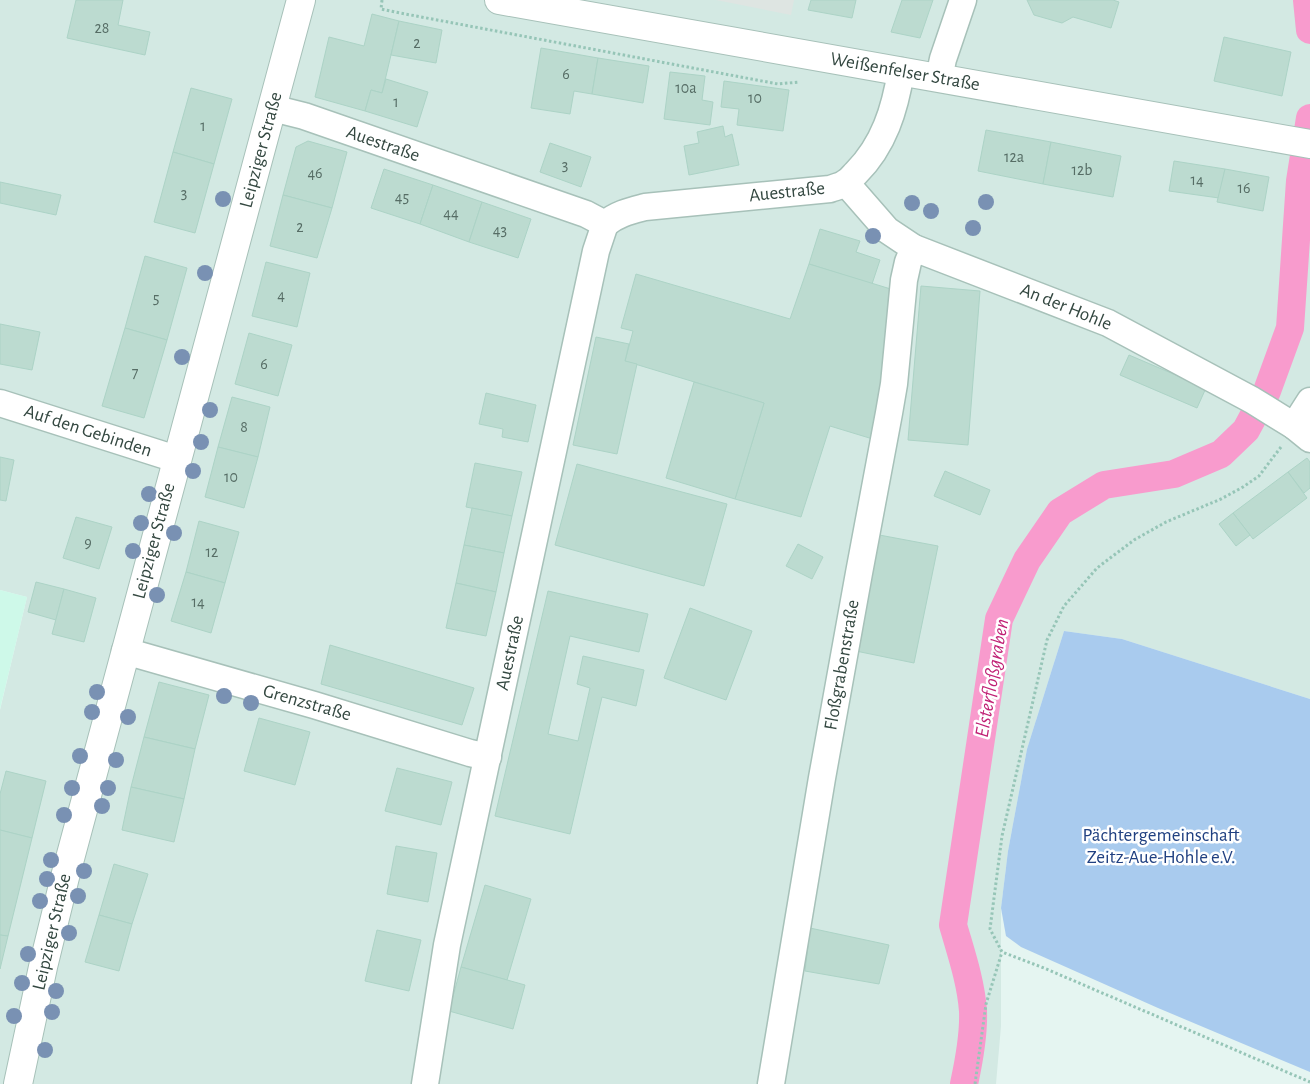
<svg xmlns="http://www.w3.org/2000/svg" width="1310" height="1084" font-family="'Alegreya Sans',sans-serif">
<rect width="100%" height="100%" fill="#e5f5f1"/>
<path fill="#d3e9e3" d="M0,0H1310V699L1122,639L1064,631L1027,749L1008,851L1001,908V1026L996,1084H0V710L27,597L0,590Z"/>
<path fill="#cef9e9" d="M0,590L27,597L0,709Z"/>
<path fill="#a9cbee" d="M1064,631L1122,639L1310,699V1072L1158,1008L1021,947L1006,936L1001,908L1008,851L1027,749Z"/>
<path fill="#dee5e2" d="M716,0H794L791,15Z"/>
<g fill="none" stroke-linecap="round" stroke-linejoin="round">
<g stroke="#f89bcd" stroke-width="28">
<path d="M1307,0L1310,30"/>
<path d="M964,1084C969,1061 974,1035 973,1011C971,982 961,953 953,925L999,619L1027,560L1060,512L1104,485L1174,474L1221,454L1246,430L1267,391L1290,328L1300,181L1310,118"/>
</g>
</g>
<g fill="#bcdbd0" stroke="#acd3c6">
<path d="M76,0H123L118,25L150,32L145,55L67,38Z"/>
<path d="M811,0H856L852,18L808,10Z"/>
<path d="M902,0H933L920,38L891,32Z"/>
<path d="M1027,0H1113L1119,2L1111,28L1073,17L1062,23L1034,15Z"/>
<path d="M372,14L399,21L382,93L371,90L365,111L315,97L329,37L364,46Z"/>
<path d="M399,21L442,30L436,63L391,55Z"/>
<path d="M1224,37L1291,52L1282,96L1214,81Z"/>
<path d="M541,48L598,58L592,94L574,91L570,114L531,108Z"/>
<path d="M598,58L649,66L643,103L592,94Z"/>
<path d="M670,72L705,76L702,100L713,102L710,125L664,119Z"/>
<path d="M386,79L428,92L417,127L365,111L371,90L382,93Z"/>
<path d="M724,81L789,90L783,131L737,125L739,109L721,107Z"/>
<path d="M191,88L232,99L214,164L173,152Z"/>
<path d="M723,126L725,137L732,134L739,165L689,175L684,146L699,143L697,132Z"/>
<path d="M986,130L1051,142L1043,184L978,171Z"/>
<path d="M308,141L347,152L332,208L283,195L296,147Z"/>
<path d="M1051,142L1121,156L1113,197L1043,184Z"/>
<path d="M550,143L591,157L581,187L540,172Z"/>
<path d="M173,152L214,164L195,233L154,222Z"/>
<path d="M1174,161L1225,169L1219,198L1169,191Z"/>
<path d="M384,169L433,185L420,224L371,208Z"/>
<path d="M1225,169L1269,177L1263,211L1217,202Z"/>
<path d="M0,182L61,195L56,215L0,203Z"/>
<path d="M433,185L482,202L469,242L420,224Z"/>
<path d="M283,195L332,208L317,258L270,246Z"/>
<path d="M482,202L531,219L518,258L469,242Z"/>
<path d="M820,229L860,241L856,252L880,260L872,284L809,264Z"/>
<path d="M145,256L187,268L167,340L125,328Z"/>
<path d="M266,262L310,273L297,327L252,316Z"/>
<path d="M809,264L894,290L876,440L830,426L801,517L735,499L764,403L625,361L633,331L621,328L636,274L790,319Z"/>
<path d="M921,286L980,291L968,445L908,440Z"/>
<path d="M0,324L40,332L32,370L0,364Z"/>
<path d="M125,328L167,340L144,418L102,406Z"/>
<path d="M249,333L292,345L278,396L235,384Z"/>
<path d="M596,337L629,344L625,361L637,364L617,454L573,445Z"/>
<path d="M1129,355L1206,388L1197,408L1120,375Z"/>
<path d="M694,382L764,403L735,499L666,478Z"/>
<path d="M486,393L536,405L528,442L502,437L503,429L479,424Z"/>
<path d="M232,397L270,407L258,457L218,447Z"/>
<path d="M218,447L258,457L244,508L205,497Z"/>
<path d="M0,457L14,460L6,501L0,500Z"/>
<path d="M1307,458L1310,462V488L1304,493L1288,472Z"/>
<path d="M475,463L522,472L512,516L466,507Z"/>
<path d="M577,464L727,504L704,586L555,545Z"/>
<path d="M945,471L990,490L980,515L934,496Z"/>
<path d="M1288,472L1307,498L1253,539L1233,513Z"/>
<path d="M472,508L512,516L504,553L464,545Z"/>
<path d="M1233,513L1250,535L1236,546L1219,524Z"/>
<path d="M76,517L112,527L99,569L63,558Z"/>
<path d="M199,521L239,532L225,583L186,572Z"/>
<path d="M874,534L938,546L914,663L851,650Z"/>
<path d="M798,544L823,557L812,579L786,566Z"/>
<path d="M464,545L504,553L496,592L456,583Z"/>
<path d="M186,572L225,583L211,633L171,621Z"/>
<path d="M36,582L64,589L56,620L28,612Z"/>
<path d="M456,583L496,592L486,636L446,628Z"/>
<path d="M64,589L96,598L84,642L52,634Z"/>
<path d="M548,591L648,614L639,652L570,636L548,734L578,741L590,688L577,684L583,656L644,670L636,706L602,697L570,834L495,816Z"/>
<path d="M690,608L752,631L726,700L664,678Z"/>
<path d="M330,645L474,688L462,725L321,684Z"/>
<path d="M159,682L209,695L195,749L144,737Z"/>
<path d="M259,718L310,732L295,785L244,771Z"/>
<path d="M144,737L195,749L184,799L131,787Z"/>
<path d="M397,768L452,782L441,825L385,811Z"/>
<path d="M6,771L46,781L32,838L0,830V794Z"/>
<path d="M131,787L184,799L174,842L122,830Z"/>
<path d="M0,830L32,838L8,936L0,935Z"/>
<path d="M396,846L437,853L428,902L387,894Z"/>
<path d="M114,864L148,874L132,924L99,915Z"/>
<path d="M485,885L531,899L507,980L461,967Z"/>
<path d="M99,915L132,924L119,971L85,962Z"/>
<path d="M810,928L889,945L879,984L805,971Z"/>
<path d="M377,930L421,940L409,991L365,981Z"/>
<path d="M0,935L8,936L0,969Z"/>
<path d="M461,967L525,985L513,1029L449,1011Z"/>
</g>
<g fill="none" stroke-linecap="round" stroke-linejoin="round">
<defs>
<g id="minor">
<path d="M939,78L943,59L963,0"/>
<path d="M272,108L304,116L586,214L605,224C617,214 630,211 645,207L830,189C835,187 841,186 845,183C849,181 853,176 856,173C884,145 895,109 901,71"/>
<path d="M846,183L887,230L914,248L1108,323L1252,400L1294,426L1310,439"/>
<path d="M0,403L176,459"/>
<path d="M1294,426L1310,401"/>
<path d="M125,651L314,705L470,753L488,757"/>
<path d="M425,1084L447,945L596,251L605,224"/>
<path d="M771,1084L822,778L859,573L889,413L894,384L904,280L908,262L914,248"/>
</g>
<g id="tertiary">
<path d="M499,0L1310,144"/>
<path d="M18,1084L43,967L65,877L301,0"/>
</g>
</defs>
<use href="#minor" stroke="#a7c1b9" stroke-width="29"/>
<use href="#tertiary" stroke="#a7c1b9" stroke-width="30"/>
<g stroke="#96c5b7" stroke-width="3" stroke-dasharray="2.5 2.5" stroke-linecap="butt">
<path d="M382,0L381,9L400,13L778,84L799,82"/>
<path d="M1281,447L1259,476L1243,487L1221,499L1166,522L1134,540L1097,568L1064,606L1047,640L1002,836L990,929L1002,952L1044,968L1310,1082"/>
<path d="M975,1084L986,1004L1002,952"/>
</g>
<use href="#minor" stroke="#fff" stroke-width="26"/>
<use href="#tertiary" stroke="#fff" stroke-width="28"/>
</g>
<g fill="#7991b3">
<circle cx="223" cy="199" r="8"/>
<circle cx="986" cy="202" r="8"/>
<circle cx="912" cy="203" r="8"/>
<circle cx="931" cy="211" r="8"/>
<circle cx="973" cy="228" r="8"/>
<circle cx="873" cy="236" r="8"/>
<circle cx="205" cy="273" r="8"/>
<circle cx="182" cy="357" r="8"/>
<circle cx="210" cy="410" r="8"/>
<circle cx="201" cy="442" r="8"/>
<circle cx="193" cy="471" r="8"/>
<circle cx="149" cy="494" r="8"/>
<circle cx="141" cy="523" r="8"/>
<circle cx="174" cy="533" r="8"/>
<circle cx="133" cy="551" r="8"/>
<circle cx="157" cy="595" r="8"/>
<circle cx="97" cy="692" r="8"/>
<circle cx="224" cy="696" r="8"/>
<circle cx="251" cy="703" r="8"/>
<circle cx="92" cy="712" r="8"/>
<circle cx="128" cy="717" r="8"/>
<circle cx="80" cy="756" r="8"/>
<circle cx="116" cy="760" r="8"/>
<circle cx="72" cy="788" r="8"/>
<circle cx="108" cy="788" r="8"/>
<circle cx="102" cy="806" r="8"/>
<circle cx="64" cy="815" r="8"/>
<circle cx="51" cy="860" r="8"/>
<circle cx="84" cy="871" r="8"/>
<circle cx="47" cy="879" r="8"/>
<circle cx="78" cy="896" r="8"/>
<circle cx="40" cy="901" r="8"/>
<circle cx="69" cy="933" r="8"/>
<circle cx="28" cy="954" r="8"/>
<circle cx="22" cy="983" r="8"/>
<circle cx="56" cy="991" r="8"/>
<circle cx="52" cy="1012" r="8"/>
<circle cx="14" cy="1016" r="8"/>
<circle cx="45" cy="1050" r="8"/>
</g>
<g text-anchor="middle" dominant-baseline="central" stroke-width="5" stroke-linejoin="round" paint-order="stroke">
<g font-size="16" fill="#566d65">
<text x="102" y="28">28</text>
<text x="417" y="43">2</text>
<text x="566" y="74">6</text>
<text x="686" y="88">10a</text>
<text x="755" y="98">10</text>
<text x="396" y="102">1</text>
<text x="203" y="126">1</text>
<text x="1014" y="157">12a</text>
<text x="565" y="165">3</text>
<text x="1082" y="170">12b</text>
<text x="315" y="173">46</text>
<text x="1197" y="180">14</text>
<text x="1244" y="188">16</text>
<text x="184" y="193">3</text>
<text x="402" y="197">45</text>
<text x="451" y="213">44</text>
<text x="300" y="227">2</text>
<text x="500" y="230">43</text>
<text x="281" y="295">4</text>
<text x="156" y="298">5</text>
<text x="264" y="364">6</text>
<text x="135" y="373">7</text>
<text x="244" y="427">8</text>
<text x="231" y="477">10</text>
<text x="88" y="543">9</text>
<text x="212" y="552">12</text>
<text x="198" y="602">14</text>
</g>
<g font-size="19" fill="#344841" stroke="#fff">
<text transform="translate(905 72) rotate(10)">Weißenfelser Straße</text>
<text transform="translate(383 144) rotate(19)">Auestraße</text>
<text transform="translate(261 150) rotate(-75)">Leipziger Straße</text>
<text transform="translate(787 192) rotate(-6)">Auestraße</text>
<text transform="translate(1066 307) rotate(22)">An der Hohle</text>
<text transform="translate(88 431) rotate(18)">Auf den Gebinden</text>
<text transform="translate(154 541) rotate(-75)">Leipziger Straße</text>
<text transform="translate(510 653) rotate(-78)">Auestraße</text>
<text transform="translate(842 665) rotate(-80)">Floßgrabenstraße</text>
<text transform="translate(307 703) rotate(16)">Grenzstraße</text>
<text transform="translate(52 932) rotate(-77)">Leipziger Straße</text>
</g>
<g font-size="19" fill="#204081" stroke="#fff">
<text x="1161" y="835">Pächtergemeinschaft<tspan x="1161" dy="22">Zeitz-Aue-Hohle e.V.</tspan></text>
</g>
<g font-size="20" font-style="italic" fill="#c02175" stroke="#fff">
<text transform="translate(992 678) rotate(-80)">Elsterfloßgraben</text>
</g>
</g>
</svg>
